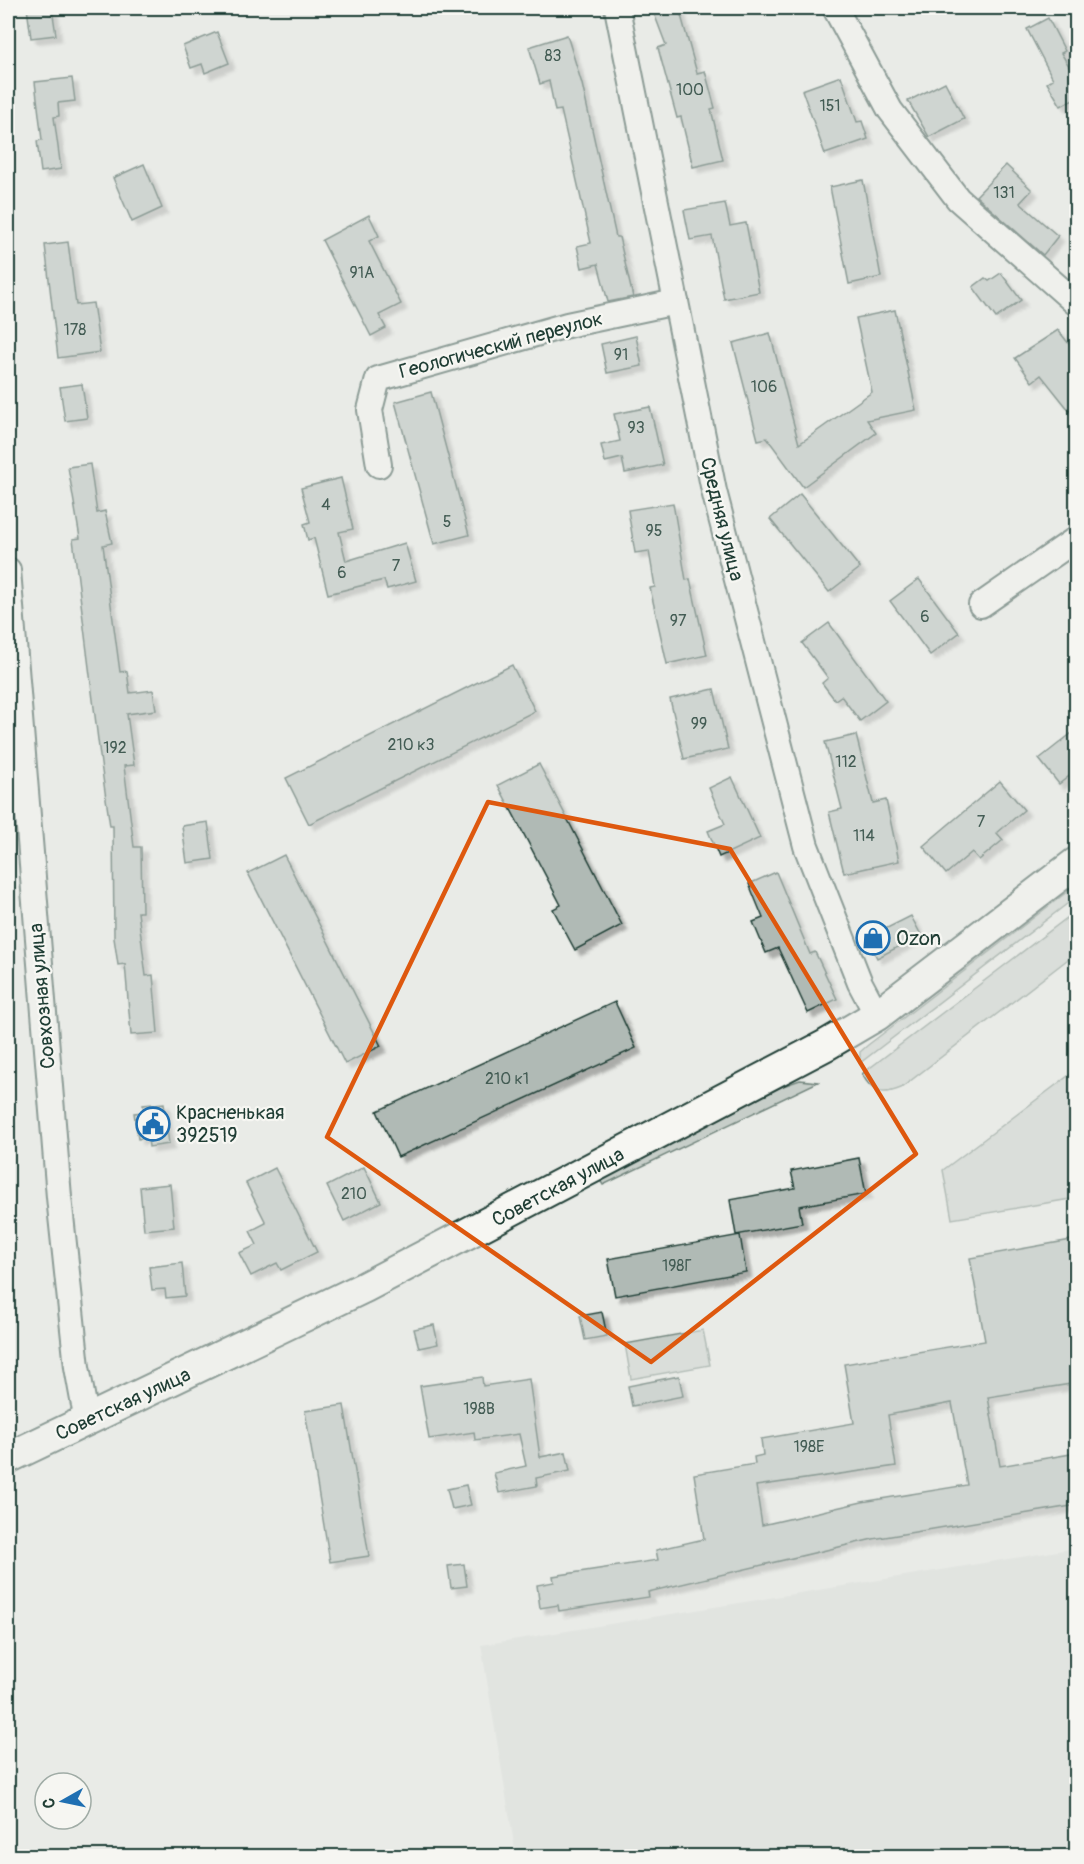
<svg xmlns="http://www.w3.org/2000/svg" width="1084" height="1864" font-family="Pangolin,sans-serif">
<defs>
<filter id="shadow"><feDropShadow dx="5.5" dy="5.5" stdDeviation="1.5" flood-color="#0004"/></filter>
</defs>
<rect width="100%" height="100%" fill="#e9ebe7"/>
<filter id="ink" filterUnits="userSpaceOnUse"><feTurbulence type="fractalNoise" baseFrequency=".0167" numOctaves="2"/><feDisplacementMap in="SourceGraphic" scale="12" xChannelSelector="R" yChannelSelector="G"/><feConvolveMatrix kernelMatrix="1 2 1 2 8 2 1 2 1" color-interpolation-filters="sRGB"/></filter>
<g filter="url(#ink)">
<path fill="#d8dcd8" d="M1076,1548V1856H516L481,1645Z"/>
<g fill="#c7cec9" stroke="#73867e" stroke-width="1.5">
<path d="M1076,885V897L860,1063V1052L868,1045Z"/>
<path d="M1076,911V953L901,1088C882,1096 872,1093 862,1074Z"/>
<path d="M1076,1070V1198L952,1219L943,1170Z"/>
<path d="M800,1080L818,1082L603,1185L600,1180L783,1086Z"/>
<path d="M703,1330L710,1365L631,1379L625,1344Z"/>
</g>
<g fill="#b0bab5" stroke="#1f3d34" stroke-width="1.5" fill-rule="evenodd" filter="url(#shadow)">
<path d="M27,8H52L56,35L31,38Z"/>
<path d="M652,8H679L697,73L705,71L715,108L711,109L723,160L693,167L681,117L677,118L658,48L666,45Z"/>
<path d="M1048,18L1065,51L1061,53L1077,79V97L1061,106L1047,83L1053,79L1027,29Z"/>
<path d="M217,32L229,63L205,73L202,64L191,68L183,46Z"/>
<path d="M567,35L582,84L616,237H619L633,297L608,302L598,264L582,268L577,246L591,243L561,110L555,111L549,81L540,84L529,47Z"/>
<path d="M841,76L857,122L862,121L868,139L825,154L802,90Z"/>
<path d="M72,78L75,101L58,103L59,116L54,117L61,169L41,172L37,141L42,140L35,82Z"/>
<path d="M945,82L964,119L929,137L908,101Z"/>
<path d="M144,164L162,208L132,222L113,178Z"/>
<path d="M1006,165L1032,190L1020,203L1058,236L1043,255L976,196Z"/>
<path d="M863,180L881,277L849,284L830,187Z"/>
<path d="M725,203L730,226L746,223L759,292L724,299L712,236L690,240L684,210Z"/>
<path d="M369,215L379,236L369,241L401,304L379,315L386,328L371,336L322,240Z"/>
<path d="M68,242L76,305L93,303L100,352L58,358L45,245Z"/>
<path d="M1001,273L1021,300L996,318L973,287L985,278L989,281Z"/>
<path d="M895,310L916,410L867,420L876,433L803,487L767,438L758,440L733,343L770,333L799,444L872,392L856,318Z"/>
<path d="M1058,330L1077,354V420L1041,375L1032,382L1015,358Z"/>
<path d="M636,336L642,366L607,373L601,344Z"/>
<path d="M82,384L87,418L65,421L60,387Z"/>
<path d="M431,392L469,535L434,544L395,402Z"/>
<path d="M650,407L663,465L625,473L622,458L605,462L601,445L620,441L614,414Z"/>
<path d="M90,464L97,513L105,511L112,543L103,545L120,672L127,671L130,693L153,690L156,710L127,714L134,765L124,766L134,847H141L142,912H138L146,976L153,975L158,1033L131,1035L125,964L118,965L114,938L113,826H110L101,764L73,539L80,538L68,467Z"/>
<path d="M341,478L353,529L339,532L346,561L405,543L416,581L387,589L384,580L328,594L314,538L308,540L304,524L310,522L301,488Z"/>
<path d="M800,494L860,568L829,592L770,519Z"/>
<path d="M673,503L686,580L690,579L707,655L667,664L650,588L655,587L649,551L635,553L628,510Z"/>
<path d="M919,579L959,633L930,655L890,601Z"/>
<path d="M829,623L886,701L860,721L841,696L835,700L822,683L828,678L802,643Z"/>
<path d="M512,665L535,711L309,824L286,778Z"/>
<path d="M714,689L728,749L684,759L670,699Z"/>
<path d="M1077,729V770L1059,784L1039,759Z"/>
<path d="M856,735L873,803L886,800L899,861L844,873L829,812L842,809L825,742Z"/>
<path d="M539,764L622,925L575,950L553,909L561,905L498,785Z"/>
<path d="M732,777L760,838L719,857L708,831L725,824L709,788Z"/>
<path d="M1000,781L1024,810L997,833L1003,840L979,860L972,852L946,874L923,846Z"/>
<path d="M208,822L213,859L187,863L182,826Z"/>
<path d="M284,855L381,1046L345,1064L248,873Z"/>
<path d="M776,872L810,954L815,952L837,999L808,1013L778,948L766,953L753,922L763,918L749,884Z"/>
<path d="M911,916L921,935L877,958L867,938Z"/>
<path d="M615,1002L636,1048L398,1157L377,1111Z"/>
<path d="M164,1103L169,1144L149,1147L148,1138L138,1139L134,1113L144,1112L143,1105Z"/>
<path d="M859,1158L866,1194L799,1206L802,1223L736,1235L730,1200L795,1188L791,1171Z"/>
<path d="M364,1167L381,1202L344,1221L327,1186Z"/>
<path d="M275,1168L317,1252L281,1270L277,1263L251,1276L239,1253L257,1245L250,1231L266,1223L246,1183Z"/>
<path d="M170,1184L174,1227L144,1230L140,1187Z"/>
<path d="M740,1235L746,1272L615,1296L608,1259Z"/>
<path d="M1077,1239V1383L988,1397L1000,1466L1077,1453V1505L873,1539L648,1592L649,1597L559,1611L558,1605L540,1608L537,1585L554,1582L553,1576L658,1560L656,1550L704,1539L694,1474L755,1464L754,1457L763,1455L761,1439L854,1423L844,1364L985,1341L970,1258ZM952,1403L967,1485L862,1502L762,1525L756,1486L896,1466L888,1415Z"/>
<path d="M182,1263L185,1296L166,1298L165,1289L152,1290L149,1267Z"/>
<path d="M602,1312L607,1336L585,1340L580,1316Z"/>
<path d="M434,1325L438,1344L419,1348L414,1329Z"/>
<path d="M679,1376L683,1396L632,1406L628,1386Z"/>
<path d="M482,1377L483,1386L529,1379L540,1457L566,1452L570,1471L536,1478L537,1486L499,1493L494,1473L526,1466L519,1434L475,1440L474,1432L429,1439L420,1386Z"/>
<path d="M344,1405L369,1556L330,1562L305,1411Z"/>
<path d="M466,1485L471,1505L452,1509L447,1489Z"/>
<path d="M464,1564L467,1586L451,1588L448,1566Z"/>
</g>
<g fill="none" stroke-linecap="round" stroke-linejoin="round">
<defs>
<g id="minor">
<path d="M617,8L714,491L806,846L860,983L877,1015"/>
<path d="M835,8L890,110L958,199L1076,303"/>
<path d="M379,465L370,410L378,379L567,325L676,302"/>
<path d="M8,570L59,1197L77,1367L87,1422"/>
<path d="M981,605L1076,539"/>
</g>
<path id="major" d="M8,1458L365,1287L826,1045L877,1015L1076,863"/>
</defs>
<use href="#minor" stroke="#1f3d34" stroke-width="28"/>
<use href="#major" stroke="#1f3d34" stroke-width="34"/>
<use href="#minor" stroke="#f6f6f2" stroke-width="24"/>
<use href="#major" stroke="#f6f6f2" stroke-width="30"/>
</g>
</g>
<path d="M0 0H1084V1864H0ZM488,802L730,849L916,1154L651,1362L327,1137Z" fill="#e9ebe7" fill-opacity=".55" fill-rule="evenodd"/>
<path fill="none" stroke="#de580e" stroke-width="4.5" stroke-linejoin="round" d="M488,802L730,849L916,1154L651,1362L327,1137Z"/>
<defs>
<symbol id="shop-ring" viewBox="-11 -11 22 22"><circle r="9.5" fill="#f6f6f2" stroke="#1f6fb2" stroke-width="1.5"/><path d="M-5-2.5h2.3a2.7 3.5 0 0 1 5.4 0H5L5.5 6h-11ZM-1.5-2.5h3a1.5 2.3 0 0 0-3 0Z" fill="#1f6fb2"/></symbol>
<symbol id="civic-ring" viewBox="-11 -11 22 22"><circle r="9.5" fill="#f6f6f2" stroke="#1f6fb2" stroke-width="1.5"/><path d="M-.6-6.5H3V-4.5H.6V-3L4-1V1h2V6H-6V1h2V-1L-.6-3ZM-1.2 2.5V6h2.4V2.5Z" fill="#1f6fb2"/></symbol>
</defs>
<g fill-rule="evenodd">
<use href="#shop-ring" x="854" y="919" width="38" height="38"/>
<use href="#civic-ring" x="134" y="1105" width="38" height="38"/>
</g>
<g text-anchor="middle" dominant-baseline="central" stroke-width="4.5" stroke-linejoin="round" paint-order="stroke">
<g font-size="16" fill="#435c54">
<text x="553" y="56">83</text>
<text x="690" y="90">100</text>
<text x="830" y="106">151</text>
<text x="1004" y="193">131</text>
<text x="362" y="273">91А</text>
<text x="75" y="330">178</text>
<text x="621" y="355">91</text>
<text x="764" y="387">106</text>
<text x="636" y="428">93</text>
<text x="326" y="505">4</text>
<text x="447" y="522">5</text>
<text x="654" y="531">95</text>
<text x="396" y="566">7</text>
<text x="342" y="573">6</text>
<text x="925" y="617">6</text>
<text x="678" y="621">97</text>
<text x="699" y="724">99</text>
<text x="411" y="745">210 к3</text>
<text x="115" y="748">192</text>
<text x="846" y="762">112</text>
<text x="981" y="822">7</text>
<text x="864" y="836">114</text>
<text x="507" y="1079">210 к1</text>
<text x="354" y="1194">210</text>
<text x="677" y="1266">198Г</text>
<text x="479" y="1409">198В</text>
<text x="809" y="1447">198Е</text>
</g>
<g font-size="20" fill="#1f3d34" stroke="#f6f6f2">
<text transform="translate(501 345) rotate(-15)">Геологический переулок</text>
<text transform="translate(722 519) rotate(76)">Средняя улица</text>
<text transform="translate(42 996) rotate(-95)">Совхозная улица</text>
<text transform="translate(558 1187) rotate(-28)">Советская улица</text>
<text transform="translate(123 1404) rotate(-25)">Советская улица</text>
</g>
<g font-size="20" fill="#1f3d34" stroke="#f6f6f2" text-anchor="start">
<text x="896" y="938">Ozon</text>
<text x="176" y="1112">Красненькая<tspan x="176" dy="23">392519</tspan></text>
</g>
</g>
<rect width="1084" height="1864" fill="none" stroke="#f6f6f2" stroke-width="30"/>
<rect x="15" y="15" width="1054" height="1834" fill="none" stroke="#1f3d34" stroke-width="2" filter="url(#ink)"/>
<g transform="translate(63 1801) rotate(261)"><circle r="28" fill="#f6f6f2" stroke="#a0aca6" stroke-width="1.5"/>
<path d="M0-4.5L10 22L0 15L-10 22Z" fill="#1f6fb2"/>
<text y="-9" font-size="16" font-weight="bold" text-anchor="middle" fill="#1f3d34">С</text>
</g>
</svg>
